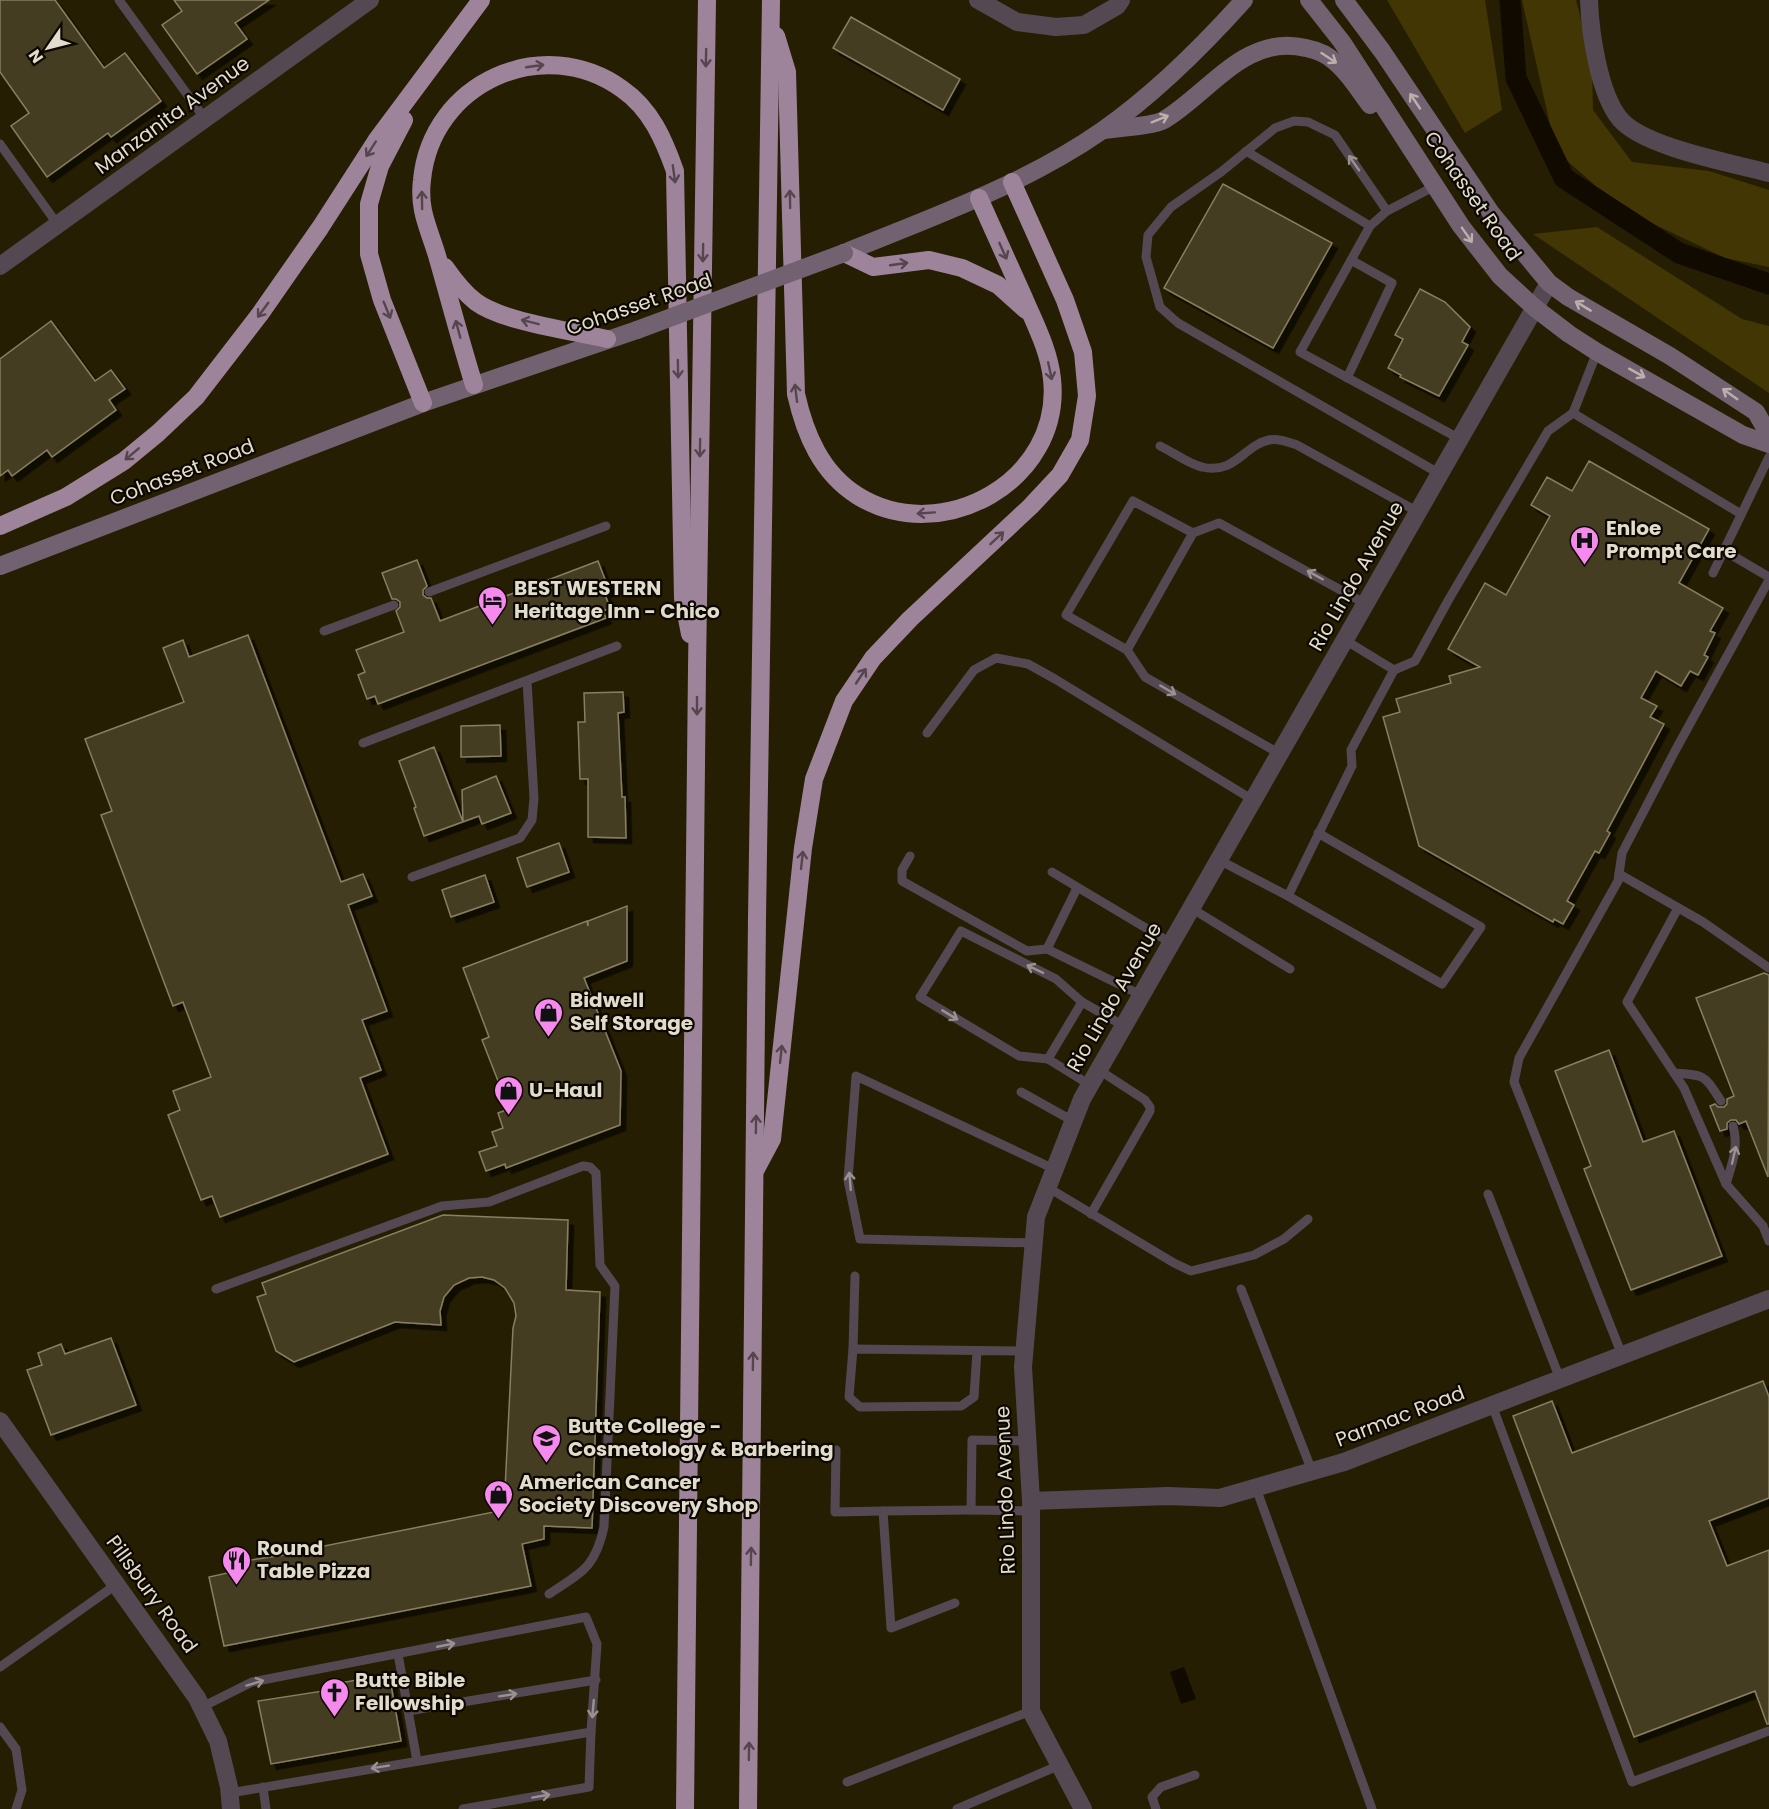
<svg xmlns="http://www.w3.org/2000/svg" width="1769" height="1809" font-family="Poppins,sans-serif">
<defs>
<filter id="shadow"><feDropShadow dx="5.5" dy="5.5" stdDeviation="0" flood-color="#0009"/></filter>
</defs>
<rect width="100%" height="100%" fill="#261e02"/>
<g fill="#423604">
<path d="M1387,0H1485L1502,110L1465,133Z"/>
<path d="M1522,0H1576L1592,63L1593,110L1632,162L1709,171L1769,190V267L1725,258L1622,209L1556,151Z"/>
<path d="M1597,227L1742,319L1769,326V393L1533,234Z"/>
</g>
<path fill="#110a00" d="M1184,1667L1196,1699L1181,1704L1170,1672Z"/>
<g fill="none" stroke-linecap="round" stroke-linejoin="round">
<path stroke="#110a00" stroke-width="21" d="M1510,0L1516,78L1564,178L1679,253L1769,284"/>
</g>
<g fill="#453d21" stroke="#887f61" stroke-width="1.5" filter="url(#shadow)">
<path d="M0,0H55L104,68L125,53L161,101L111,137L108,133L47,177L11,126L29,113L0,72Z"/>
<path d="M174,0H269L235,23L247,39L197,74L162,25L182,11Z"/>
<path d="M851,17L960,79L943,110L833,48Z"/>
<path d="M1223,184L1332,243L1273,348L1164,288Z"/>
<path d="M1420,289L1445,302L1470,327L1462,342L1468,345L1439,396L1400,377L1401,375L1388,368L1403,339L1395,335Z"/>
<path d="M51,321L95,381L111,370L125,389L109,400L116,410L52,457L47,450L12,476L8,470L0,476V359Z"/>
<path d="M1589,461L1709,529L1679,583L1723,608L1710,631L1715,633L1704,655L1708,657L1698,675L1690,671L1681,686L1656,671L1641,698L1657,706L1650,717L1664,724L1607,831L1610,833L1599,853L1595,851L1567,901L1574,905L1563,924L1554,919L1553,922L1419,846L1383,717L1400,712L1396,699L1451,683L1449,676L1480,667L1448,649L1485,583L1506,595L1550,516L1531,505L1547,477L1572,491Z"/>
<path d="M417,560L427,586L423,590V595L427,598H431L440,621L598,561L609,590L604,592L610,608L603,611L606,618L378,704L375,696L367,699L358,675L365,672L356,650L404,632L396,611L400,607V602L396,599H392L382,573Z"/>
<path d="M248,635L341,882L363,874L372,896L348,905L387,1011L362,1020L381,1070L360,1078L388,1154L220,1217L212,1196L201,1200L168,1115L180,1110L173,1091L211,1077L183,1002L173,1006L101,815L112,811L85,739L184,702L163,648L183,640L189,657Z"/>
<path d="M623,692L624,712L618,713L622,797H625L626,838L588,837V779H580L578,722H585L584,693Z"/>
<path d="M500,725L501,756L461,757V726Z"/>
<path d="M434,747L463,822L462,790L496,776L511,813L482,824L479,816L424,836L414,808L416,807L399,761Z"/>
<path d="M559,843L569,872L527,887L517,858Z"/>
<path d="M485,875L494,902L451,917L442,890Z"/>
<path d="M627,906V961L584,978L621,1071L620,1125L506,1168L505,1164L486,1171L479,1152L497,1146L492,1132L503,1128L498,1113L509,1109L482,1040L489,1037L463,968L587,921L588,926V921Z"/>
<path d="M1764,973L1769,975L1768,1177L1746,1121L1739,1124L1736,1120H1731L1727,1123V1129L1720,1131L1710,1106L1715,1104L1718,1107H1724L1727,1104V1099L1734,1096L1696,998Z"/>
<path d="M1609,1050L1643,1142L1674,1131L1722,1256L1631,1290L1584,1169L1591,1166L1555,1071Z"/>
<path d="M443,1215L568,1220L566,1290L600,1292L592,1528L544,1526V1539L522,1544L531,1586L224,1646L209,1577L232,1572L230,1563L304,1552V1550L504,1510L513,1328L516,1316L514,1303L505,1288L494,1280L482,1277L469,1278L454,1285L444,1297L440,1311L441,1325L395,1322L294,1362L276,1351L257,1297L266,1294L262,1283Z"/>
<path d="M111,1338L136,1405L51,1435L27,1370L42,1365L38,1353L61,1344L65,1354Z"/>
<path d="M1763,1381L1769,1397V1498L1709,1521L1727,1566L1769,1550V1724H1767L1755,1691L1634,1737L1513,1416L1552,1401L1572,1453Z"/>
<path d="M378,1676L379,1681L390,1679L401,1741L271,1764L258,1701L330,1690L329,1685Z"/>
</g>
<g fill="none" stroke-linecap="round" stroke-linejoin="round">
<g stroke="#544953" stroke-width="9">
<path d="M119,0L205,119"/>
<path d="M0,144L58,225"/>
<path d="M1246,151L1370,226"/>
<path d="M1435,186L1387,211L1370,226L1300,352L1460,439"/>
<path d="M1387,211L1335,135L1308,122L1294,121L1275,128L1221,172L1171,207L1148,235L1146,257L1160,307L1178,323L1440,474"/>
<path d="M1597,352L1573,413L1741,514"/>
<path d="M1347,378L1392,283L1351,260"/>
<path d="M1160,446C1173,452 1188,464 1202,467C1235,475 1244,445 1269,440C1278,438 1288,442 1297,445L1418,512"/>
<path d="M1193,533L1133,501L1066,615L1127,650L1145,677L1280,754"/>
<path d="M1723,550L1769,577"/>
<path d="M1713,573L1769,457"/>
<path d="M429,592L606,526"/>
<path d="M324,631L394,605"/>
<path d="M1345,640L1394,670L1415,661L1449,599L1548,431L1573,413"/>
<path d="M1127,650L1193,533L1219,523L1366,604"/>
<path d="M927,733L974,670L996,658L1028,664L1055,679L1253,800"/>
<path d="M363,743L617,646"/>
<path d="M910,856L902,870V881L1027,951L1047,949L1141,995"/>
<path d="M1219,860L1288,896L1352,766L1351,750L1394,670"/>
<path d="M1052,872L1171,943"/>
<path d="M1619,874L1703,922L1769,968"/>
<path d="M412,877L520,838L532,820L534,798L527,681"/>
<path d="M1288,896L1442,984L1481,927L1318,833"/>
<path d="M1191,908L1290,969"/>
<path d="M1678,908L1627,1002L1684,1088L1726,1184L1763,1226L1769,1241"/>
<path d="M1047,949L1077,888"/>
<path d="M1048,1059L1019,1056L920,997L961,931L1056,979L1082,1002"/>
<path d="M1674,1073C1706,1075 1704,1075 1721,1101"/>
<path d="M1090,1085L1048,1059L1082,1002L1124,1026"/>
<path d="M1021,1092L1073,1121"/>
<path d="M1726,1184C1732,1164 1739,1147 1733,1126"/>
<path d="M1047,1187L1174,1263L1191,1271L1254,1255L1284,1239L1308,1219"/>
<path d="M1488,1194L1560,1379"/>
<path d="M1091,1214L1150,1111V1107L1145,1100L1099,1070"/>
<path d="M1033,1243L860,1239L848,1180L856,1076L1054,1169"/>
<path d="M216,1289L442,1206L489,1202L583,1166L590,1167L596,1173L600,1265L615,1286L604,1527C595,1568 582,1572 549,1594"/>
<path d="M1241,1289L1312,1471"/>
<path d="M853,1349L855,1276"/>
<path d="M977,1351L974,1397L961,1406L860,1407L849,1397L853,1349L1024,1351"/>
<path d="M1622,1355L1514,1082L1519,1058L1618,881L1622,853L1675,751L1769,580"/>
<path d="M1492,1405L1632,1782L1769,1731"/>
<path d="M1027,1441L972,1440L971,1510L1031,1511"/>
<path d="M836,1450L835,1512L883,1511"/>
<path d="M1256,1488L1372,1809"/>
<path d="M955,1603L891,1628L883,1511L971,1510"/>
<path d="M398,1654L417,1761"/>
<path d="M0,1667L117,1584"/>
<path d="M202,1707L252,1682L586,1617L597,1644L591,1732L230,1793"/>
<path d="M408,1711L596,1680"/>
<path d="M0,1727L16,1749L22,1790L16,1809"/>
<path d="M847,1782L1031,1711"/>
<path d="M263,1787L266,1809"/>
<path d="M463,1809L589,1787L591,1732"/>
<path d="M957,1809L1060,1765"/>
<path d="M1156,1809L1152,1797L1161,1787L1195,1775"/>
</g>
<g stroke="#544953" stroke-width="18">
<path d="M978,0L1017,22L1056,27L1084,25L1117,6L1121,0"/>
<path d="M1589,0C1590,32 1599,94 1620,119C1643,147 1732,163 1769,173"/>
<path d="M0,266L370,0"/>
<path d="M0,1421L197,1698L218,1741L229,1787L231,1809"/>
<path d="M1031,1501L1168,1496L1220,1498L1344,1462L1769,1299"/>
<path d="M1083,1809L1031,1711V1501L1023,1367L1036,1217L1082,1099L1549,283"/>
</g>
<g stroke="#726170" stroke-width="18">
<path d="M1309,0L1342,42L1461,226L1500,276L1535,308L1569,334L1597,352L1743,435L1769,444"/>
<path d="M1344,0L1382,51L1491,213L1549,283L1568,297L1670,356L1756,412L1769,435"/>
<path d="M1105,130C1118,128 1154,126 1164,120C1209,93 1246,33 1306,48C1316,50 1328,55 1335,62C1349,73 1359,91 1370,105"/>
<path d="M844,253C930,218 1026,184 1103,130C1156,93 1201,48 1244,0"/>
<path d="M0,566L423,403L637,330"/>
</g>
<g stroke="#9e849b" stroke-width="18">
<path d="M776,36L787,72L796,394C805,434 821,473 858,496C942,548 1063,480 1052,379C1049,350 1035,324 1024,298C1009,264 994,231 979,198"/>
<path d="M404,120L380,166L369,204V254L382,300L423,403"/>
<path d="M844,253L873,267L929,260L962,268L998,285L1026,310"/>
<path d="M445,267C454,280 463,292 476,302C503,322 573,331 607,339"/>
<path d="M474,385C461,343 450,301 438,259C430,230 418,212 422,180C431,83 543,32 622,89C651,109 664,140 675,171L683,598L690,634"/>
<path d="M0,526L66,497L124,461L158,433L196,397L260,314L320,228L376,141L481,0"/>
<path d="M756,1169L772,1139L803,848L814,779L844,701L873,658L910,619L1031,506L1060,475L1080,440L1087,396L1083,352L1065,300L1012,182"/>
<path d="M685,1809L697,668L707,0"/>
<path d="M748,1809L757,918L771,0"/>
</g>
<path stroke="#726170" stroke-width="18" d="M637,330L844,253"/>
</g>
<defs><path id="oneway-shaft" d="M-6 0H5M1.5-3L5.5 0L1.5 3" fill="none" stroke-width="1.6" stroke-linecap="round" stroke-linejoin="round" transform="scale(1.5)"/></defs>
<g stroke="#55464e">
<use href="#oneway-shaft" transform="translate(706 58) rotate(91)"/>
<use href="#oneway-shaft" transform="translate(535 66) rotate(-8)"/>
<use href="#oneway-shaft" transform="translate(371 149) rotate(123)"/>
<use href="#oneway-shaft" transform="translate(674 174) rotate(82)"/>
<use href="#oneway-shaft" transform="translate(790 199) rotate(-91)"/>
<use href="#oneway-shaft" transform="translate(422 200) rotate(-91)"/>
<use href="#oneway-shaft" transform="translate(1003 251) rotate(66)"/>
<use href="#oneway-shaft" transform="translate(703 253) rotate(91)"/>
<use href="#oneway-shaft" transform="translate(899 264) rotate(-8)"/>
<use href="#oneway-shaft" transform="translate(263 310) rotate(126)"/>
<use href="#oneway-shaft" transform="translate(387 310) rotate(68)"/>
<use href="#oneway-shaft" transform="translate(530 322) rotate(-166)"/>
<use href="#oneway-shaft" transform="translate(458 329) rotate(-105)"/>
<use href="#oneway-shaft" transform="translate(678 369) rotate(89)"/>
<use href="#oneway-shaft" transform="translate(1050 371) rotate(78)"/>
<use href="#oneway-shaft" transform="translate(796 393) rotate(-97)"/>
<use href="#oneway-shaft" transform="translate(700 448) rotate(91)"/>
<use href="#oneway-shaft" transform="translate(132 454) rotate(140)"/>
<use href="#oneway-shaft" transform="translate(926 513) rotate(176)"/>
<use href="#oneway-shaft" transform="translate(997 538) rotate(-43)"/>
<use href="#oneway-shaft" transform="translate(861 676) rotate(-56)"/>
<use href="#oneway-shaft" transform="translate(697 706) rotate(90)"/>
<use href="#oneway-shaft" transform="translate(802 860) rotate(-84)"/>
<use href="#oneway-shaft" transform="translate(781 1054) rotate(-84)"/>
<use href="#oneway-shaft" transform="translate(756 1124) rotate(-89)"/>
<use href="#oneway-shaft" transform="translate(753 1361) rotate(-89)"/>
<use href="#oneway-shaft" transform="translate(751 1556) rotate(-89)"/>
<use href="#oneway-shaft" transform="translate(749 1751) rotate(-89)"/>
</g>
<g stroke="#bab1ac">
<use href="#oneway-shaft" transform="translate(1329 58) rotate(33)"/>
<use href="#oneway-shaft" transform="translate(1415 101) rotate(-124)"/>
<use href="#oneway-shaft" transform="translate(1160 119) rotate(-22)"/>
<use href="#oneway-shaft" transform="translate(1467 235) rotate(55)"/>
<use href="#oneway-shaft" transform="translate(1583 306) rotate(-149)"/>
<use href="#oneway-shaft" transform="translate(1637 373) rotate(29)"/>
<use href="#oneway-shaft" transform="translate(1730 394) rotate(-145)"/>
</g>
<g stroke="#9a9290">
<use href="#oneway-shaft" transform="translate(1354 163) rotate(-125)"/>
<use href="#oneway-shaft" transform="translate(1315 575) rotate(-151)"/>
<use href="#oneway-shaft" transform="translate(1168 690) rotate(30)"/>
<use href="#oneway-shaft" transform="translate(1035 969) rotate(-154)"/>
<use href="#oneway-shaft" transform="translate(950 1015) rotate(31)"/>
<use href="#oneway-shaft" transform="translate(1734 1155) rotate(-77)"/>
<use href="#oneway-shaft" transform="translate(850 1181) rotate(-95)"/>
<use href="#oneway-shaft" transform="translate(446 1645) rotate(-11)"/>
<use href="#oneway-shaft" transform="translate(255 1683) rotate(-17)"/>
<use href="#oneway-shaft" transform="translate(508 1695) rotate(-9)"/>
<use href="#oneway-shaft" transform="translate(593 1709) rotate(95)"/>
<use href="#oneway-shaft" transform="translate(380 1767) rotate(171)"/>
<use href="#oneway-shaft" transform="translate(541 1796) rotate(-10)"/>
</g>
<defs>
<symbol id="hospital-pin" viewBox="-11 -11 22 30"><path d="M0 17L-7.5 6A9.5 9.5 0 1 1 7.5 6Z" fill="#f689ed" stroke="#0c0801"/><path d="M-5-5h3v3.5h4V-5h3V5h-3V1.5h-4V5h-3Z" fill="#111"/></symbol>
<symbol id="hotel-pin" viewBox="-11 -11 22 30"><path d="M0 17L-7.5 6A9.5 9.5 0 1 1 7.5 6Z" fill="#f689ed" stroke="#0c0801"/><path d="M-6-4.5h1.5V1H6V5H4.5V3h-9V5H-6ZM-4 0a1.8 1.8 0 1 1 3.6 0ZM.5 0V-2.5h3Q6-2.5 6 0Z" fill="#111"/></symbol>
<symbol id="shop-pin" viewBox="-11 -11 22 30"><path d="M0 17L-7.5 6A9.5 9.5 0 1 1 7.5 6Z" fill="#f689ed" stroke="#0c0801"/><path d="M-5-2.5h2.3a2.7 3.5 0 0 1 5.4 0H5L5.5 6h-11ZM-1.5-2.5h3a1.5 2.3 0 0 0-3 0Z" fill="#111"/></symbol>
<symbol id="university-pin" viewBox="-11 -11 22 30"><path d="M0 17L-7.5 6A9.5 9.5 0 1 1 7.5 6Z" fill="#f689ed" stroke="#0c0801"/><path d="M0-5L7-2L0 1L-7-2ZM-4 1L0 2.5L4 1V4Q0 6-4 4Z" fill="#111"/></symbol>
<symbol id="restaurant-pin" viewBox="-11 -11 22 30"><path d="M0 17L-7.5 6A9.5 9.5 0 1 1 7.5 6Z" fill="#f689ed" stroke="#0c0801"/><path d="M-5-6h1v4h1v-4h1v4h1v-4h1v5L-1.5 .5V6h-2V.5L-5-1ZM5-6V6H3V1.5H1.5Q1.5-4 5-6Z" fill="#111"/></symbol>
<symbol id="church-pin" viewBox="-11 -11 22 30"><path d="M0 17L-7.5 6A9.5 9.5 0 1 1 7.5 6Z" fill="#f689ed" stroke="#0c0801"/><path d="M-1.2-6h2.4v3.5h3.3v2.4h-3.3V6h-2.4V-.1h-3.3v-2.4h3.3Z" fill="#111"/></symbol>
</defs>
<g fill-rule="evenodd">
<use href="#hospital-pin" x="1568" y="524" width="33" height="45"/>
<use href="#hotel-pin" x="476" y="584" width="33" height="45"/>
<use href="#shop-pin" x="532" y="996" width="33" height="45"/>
<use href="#shop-pin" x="492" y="1074" width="33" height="45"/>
<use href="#university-pin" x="530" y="1422" width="33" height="45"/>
<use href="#shop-pin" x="482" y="1478" width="33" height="45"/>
<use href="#restaurant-pin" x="220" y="1544" width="33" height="45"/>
<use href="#church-pin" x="318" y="1676" width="33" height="45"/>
</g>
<g text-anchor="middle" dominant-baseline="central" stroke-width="4.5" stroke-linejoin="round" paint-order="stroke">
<g font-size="20" fill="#e1dccc" stroke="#0c0801">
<text transform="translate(172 115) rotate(-36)">Manzanita Avenue</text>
<text transform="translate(1473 196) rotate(55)">Cohasset Road</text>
<text transform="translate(639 304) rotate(-19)">Cohasset Road</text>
<text transform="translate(182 472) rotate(-21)">Cohasset Road</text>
<text transform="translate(1356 576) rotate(-60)">Rio Lindo Avenue</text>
<text transform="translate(1114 997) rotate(-60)">Rio Lindo Avenue</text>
<text transform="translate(1400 1416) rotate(-21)">Parmac Road</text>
<text transform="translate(1005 1490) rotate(-92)">Rio Lindo Avenue</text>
<text transform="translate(152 1594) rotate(54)">Pillsbury Road</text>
</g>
<g font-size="20" font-weight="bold" fill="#e1dccc" stroke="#0c0801" text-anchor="start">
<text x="1606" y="528">Enloe<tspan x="1606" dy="23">Prompt Care</tspan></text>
<text x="514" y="588">BEST WESTERN<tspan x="514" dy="23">Heritage Inn - Chico</tspan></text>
<text x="570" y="1000">Bidwell<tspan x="570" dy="23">Self Storage</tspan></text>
<text x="529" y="1090">U-Haul</text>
<text x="568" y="1426">Butte College -<tspan x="568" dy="23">Cosmetology &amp; Barbering</tspan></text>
<text x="519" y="1482">American Cancer<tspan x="519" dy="23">Society Discovery Shop</tspan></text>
<text x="257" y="1548">Round<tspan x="257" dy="23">Table Pizza</tspan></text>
<text x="355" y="1680">Butte Bible<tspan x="355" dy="23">Fellowship</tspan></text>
</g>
</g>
<g transform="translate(48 48) rotate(235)" stroke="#0c0801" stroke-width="4.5" paint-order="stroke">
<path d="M0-4.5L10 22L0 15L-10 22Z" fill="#e1dccc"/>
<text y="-9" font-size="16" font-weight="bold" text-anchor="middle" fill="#e1dccc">N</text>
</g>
</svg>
